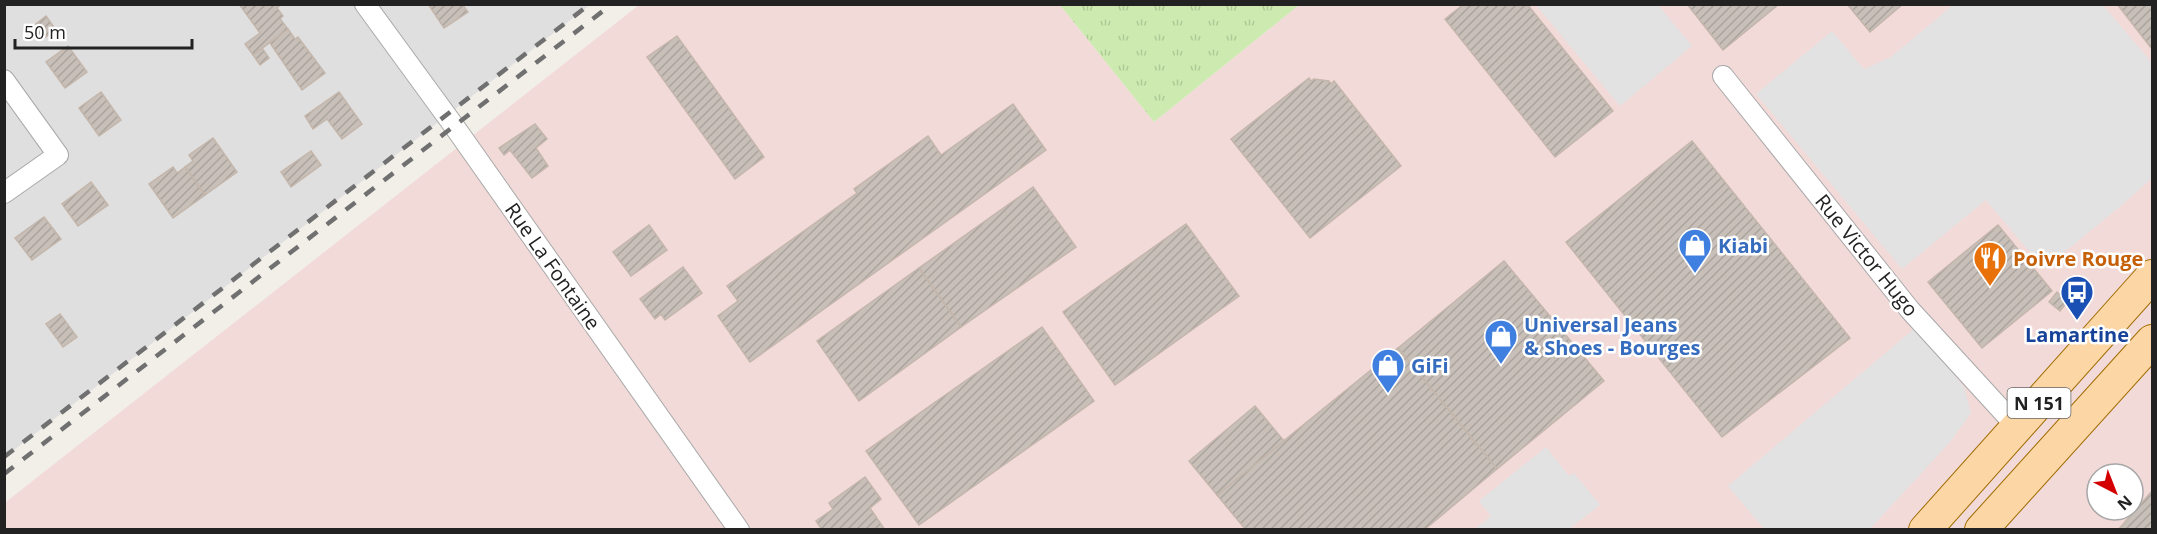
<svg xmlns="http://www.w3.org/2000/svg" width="2157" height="534" font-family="'Open Sans',sans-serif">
<defs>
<pattern id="grass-tufts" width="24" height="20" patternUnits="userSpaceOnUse" patternTransform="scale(1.5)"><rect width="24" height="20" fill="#cdebb0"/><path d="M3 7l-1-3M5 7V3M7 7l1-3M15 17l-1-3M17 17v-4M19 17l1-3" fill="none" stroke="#b0c997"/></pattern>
<pattern id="building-hatch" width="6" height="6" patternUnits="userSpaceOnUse" patternTransform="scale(1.5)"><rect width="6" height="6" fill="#c7bfb8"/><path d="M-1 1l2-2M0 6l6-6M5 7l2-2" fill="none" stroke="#aba49e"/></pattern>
</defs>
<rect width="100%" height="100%" fill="#f2efe9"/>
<path fill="#e0dfdf" d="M5,5H590L5,457Z"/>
<path fill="#f2dad9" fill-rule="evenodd" d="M639,5H1060L1154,122L1299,5H2152V529L5,530V503L7,501ZM2097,474H2133V510H2097Z"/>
<path fill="url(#grass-tufts)" d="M1060,5H1335H1299L1154,122Z"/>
<g fill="#e2e2e2">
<path d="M1536,5H1658L1692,46L1620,106Z"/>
<path d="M1953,5H2103L2152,63V178L2122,205L2044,269L1986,200L1902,269L1756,94L1832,31L1864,69L1891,57Z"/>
<path d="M1915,328L1964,387L1971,413L1950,442L1870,529H1764L1728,486Z"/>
<path d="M1546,447L1569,476L1574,473L1600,505L1569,529H1475L1491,516L1479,501Z"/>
</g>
<g fill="url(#building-hatch)" stroke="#c4b6ab" stroke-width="1.5">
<path d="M239,4H281L277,8L283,16L280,19L288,29L253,55L245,44L260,33Z"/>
<path d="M428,4H462L468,12L444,28Z"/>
<path d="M1464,4H1527L1613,111L1555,157L1445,19Z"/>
<path d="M1687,4H1779L1723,50Z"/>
<path d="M1847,4H1903L1870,32Z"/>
<path d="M2117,4H2152V49Z"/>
<path d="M46,16L56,30L41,40L32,27Z"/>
<path d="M288,29L295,39L298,37L325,73L302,90L270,43Z"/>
<path d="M677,36L764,157L735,179L647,57Z"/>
<path d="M68,46L87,72L65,88L46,62Z"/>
<path d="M262,48L269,58L260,65L253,55Z"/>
<path d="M1309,78L1311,81L1314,79L1329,81L1331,84L1334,81L1401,166L1310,238L1231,139Z"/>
<path d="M101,92L121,120L99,136L79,108Z"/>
<path d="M339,92L362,124L342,139L327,119L313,129L305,116Z"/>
<path d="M1013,104L1046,150L750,362L718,316L738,301L727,286L857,193L854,189L928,136L941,155Z"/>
<path d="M535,124L547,139L536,148L548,166L532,178L510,150L504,155L499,148Z"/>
<path d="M213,138L237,172L205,195L185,167L193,161L189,155Z"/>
<path d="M1692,141L1850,338L1722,437L1566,242Z"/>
<path d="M311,151L321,165L291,187L281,172Z"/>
<path d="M173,167L177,173L185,167L205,195L173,218L149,184Z"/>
<path d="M91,182L108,205L78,226L62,204Z"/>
<path d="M1033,187L1076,247L961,327L919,268Z"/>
<path d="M44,217L61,239L32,260L15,238Z"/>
<path d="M1186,224L1239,296L1115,385L1063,312Z"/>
<path d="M649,225L667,250L631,276L613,252Z"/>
<path d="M1998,225L2052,291L1982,348L1928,282Z"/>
<path d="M1504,261L1604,381L1497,469L1398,348Z"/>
<path d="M683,267L702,293L665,320L661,314L655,319L640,299Z"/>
<path d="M919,268L961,327L859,401L817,341Z"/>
<path d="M2057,292L2068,301L2060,311L2049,302Z"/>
<path d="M60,314L77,337L63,347L46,324Z"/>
<path d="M1042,327L1094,401L919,525L866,451Z"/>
<path d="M1398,348L1497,469L1424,530H1246L1217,495Z"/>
<path d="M1255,406L1284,441L1217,495L1189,461Z"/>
<path d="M865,477L881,499L870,508L885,530H822L816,521L833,509L829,503Z"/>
<path d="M2152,491V530H2118Z"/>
</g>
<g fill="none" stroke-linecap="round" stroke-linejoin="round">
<defs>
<g id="street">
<path d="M365,4L454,126L739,530"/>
<path d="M1723,76L1910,310L2018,428"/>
<path d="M4,80L58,155L4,193"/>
</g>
<g id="primary">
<path d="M1925,530L2152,276"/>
<path d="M1981,530L2152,341"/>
</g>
</defs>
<use href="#street" stroke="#a9a9a9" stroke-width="22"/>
<use href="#primary" stroke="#a06b00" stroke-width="34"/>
<use href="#street" stroke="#fff" stroke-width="20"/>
<use href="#primary" stroke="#fcd6a4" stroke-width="32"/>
<g stroke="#707070" stroke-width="4.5" stroke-dasharray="12 12" stroke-linecap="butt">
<path d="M4,457L590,4"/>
<path d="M4,474L612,4"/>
</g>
</g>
<defs>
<symbol id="shop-pin" viewBox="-11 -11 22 30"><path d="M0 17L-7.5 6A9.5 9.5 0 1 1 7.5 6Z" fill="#3f7fe0" stroke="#fff"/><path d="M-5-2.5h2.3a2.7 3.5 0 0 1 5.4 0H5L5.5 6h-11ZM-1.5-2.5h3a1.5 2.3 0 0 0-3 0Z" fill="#fff"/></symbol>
<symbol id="restaurant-pin" viewBox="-11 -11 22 30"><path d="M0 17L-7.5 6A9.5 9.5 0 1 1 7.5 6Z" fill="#e8710a" stroke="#fff"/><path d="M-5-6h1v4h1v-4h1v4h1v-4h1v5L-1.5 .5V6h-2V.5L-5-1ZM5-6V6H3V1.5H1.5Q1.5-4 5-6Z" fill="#fff"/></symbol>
<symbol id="bus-pin" viewBox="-11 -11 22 30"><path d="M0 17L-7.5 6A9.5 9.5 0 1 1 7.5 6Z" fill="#1a4fb4" stroke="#fff"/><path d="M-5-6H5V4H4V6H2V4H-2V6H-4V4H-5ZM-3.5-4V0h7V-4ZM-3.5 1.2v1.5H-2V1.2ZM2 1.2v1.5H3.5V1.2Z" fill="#fff"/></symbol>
</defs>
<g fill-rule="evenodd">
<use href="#shop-pin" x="1676" y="226" width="38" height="52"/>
<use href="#restaurant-pin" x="1971" y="239" width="38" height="52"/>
<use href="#bus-pin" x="2058" y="273" width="38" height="52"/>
<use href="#shop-pin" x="1482" y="317" width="38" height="52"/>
<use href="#shop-pin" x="1369" y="346" width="38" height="52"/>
</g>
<g text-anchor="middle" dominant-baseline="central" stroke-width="5" stroke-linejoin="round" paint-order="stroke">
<rect fill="#fff" stroke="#646464" stroke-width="1.5" x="2007.5" y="388" width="63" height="30" rx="4.5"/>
<g font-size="18" font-weight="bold" fill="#222">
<text x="2039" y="403">N 151</text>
</g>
<g font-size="20" font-weight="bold" fill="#366cbe" stroke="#fff" text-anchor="start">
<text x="1718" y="245">Kiabi</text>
<text x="1524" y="324">Universal Jeans<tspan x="1524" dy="23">&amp; Shoes - Bourges</tspan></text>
<text x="1411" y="365">GiFi</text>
</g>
<g font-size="20" fill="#222" stroke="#fff">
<text transform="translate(1867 255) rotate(51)">Rue Victor Hugo</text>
<text transform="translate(553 266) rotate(55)">Rue La Fontaine</text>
</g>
<g font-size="20" font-weight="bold" fill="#c56008" stroke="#fff" text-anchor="start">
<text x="2013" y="258">Poivre Rouge</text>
</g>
<g font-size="20" font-weight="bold" fill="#164399" stroke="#fff">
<text x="2077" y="334">Lamartine</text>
</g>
</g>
<rect width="2157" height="534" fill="none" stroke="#222222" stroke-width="12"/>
<g transform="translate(2115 492) rotate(138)"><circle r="28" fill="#ffffff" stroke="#a7a7a7" stroke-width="1.5"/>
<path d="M0-4.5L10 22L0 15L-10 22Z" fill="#d40000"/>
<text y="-9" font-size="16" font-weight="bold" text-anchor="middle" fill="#222222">N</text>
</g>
<path d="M15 39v9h177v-9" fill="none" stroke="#222222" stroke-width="3"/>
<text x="24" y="39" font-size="18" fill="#222222" stroke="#ffffff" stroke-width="4.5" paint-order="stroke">50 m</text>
</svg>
